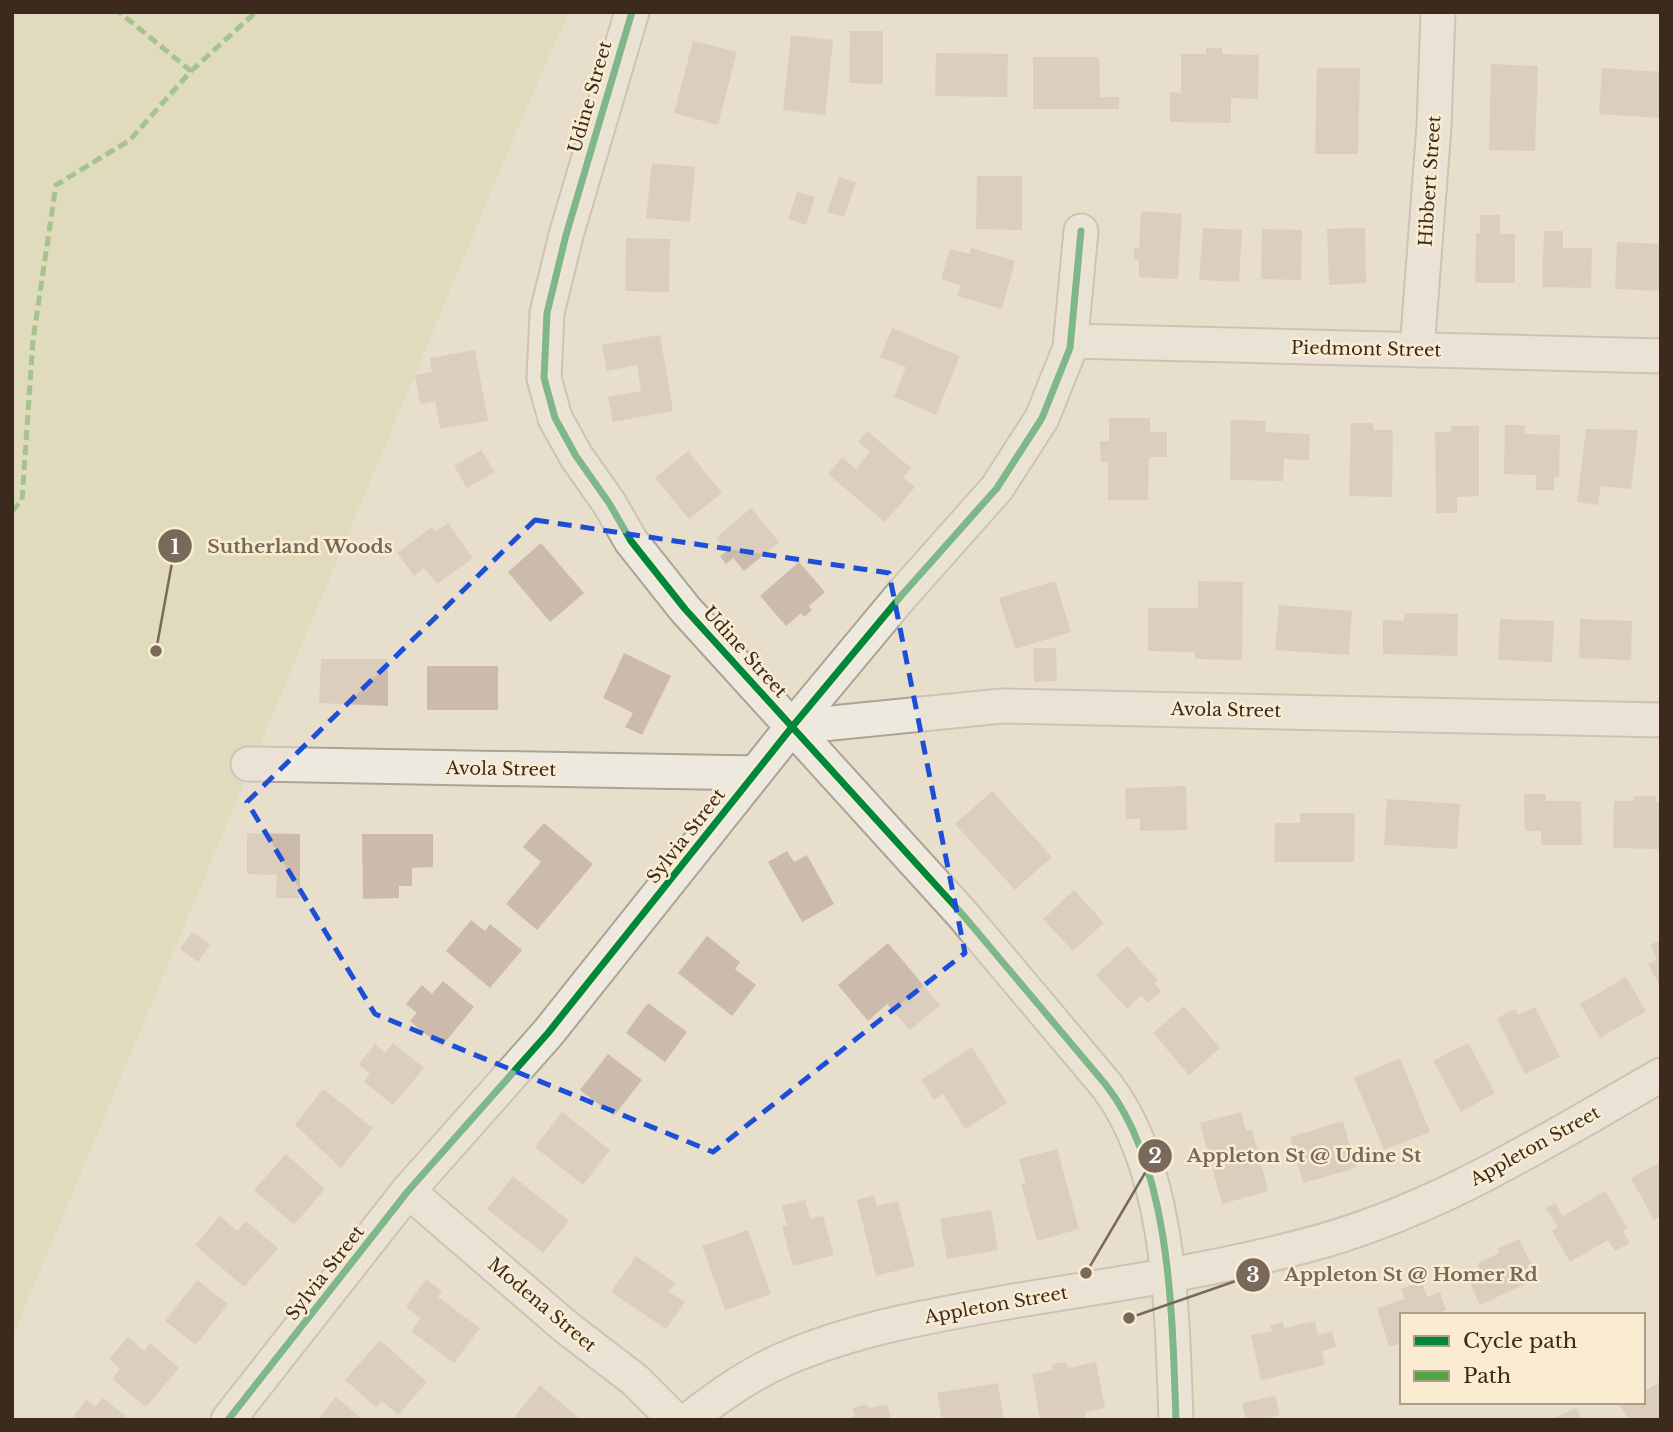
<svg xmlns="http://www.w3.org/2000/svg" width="1673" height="1432" font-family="'Libre Baskerville',serif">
<rect width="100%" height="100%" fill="#e7decc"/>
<path fill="#d9d7ad" d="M12,12H569L523,116L12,1338Z"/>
<g fill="#ccbbac">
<path d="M850,31H883V84L849,83Z"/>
<path d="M791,35L833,40L825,115L783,110Z"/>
<path d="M693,41L737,52L718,125L674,113Z"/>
<path d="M1206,48H1222V54L1259,55L1258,99L1231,98V123L1170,122V92L1181,93V54H1206Z"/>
<path d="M936,53L1008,54L1007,97L935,96Z"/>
<path d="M1033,57H1099L1100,97H1119V109H1033Z"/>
<path d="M1491,64L1538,66L1535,151L1489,150Z"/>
<path d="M1317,68H1360L1358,154H1315Z"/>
<path d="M1602,68L1661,72V118L1599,114Z"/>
<path d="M652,163L695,167L690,222L646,218Z"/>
<path d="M977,176H1022V230L976,229Z"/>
<path d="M839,177L856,182L844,217L827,212Z"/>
<path d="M797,192L815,197L806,225L788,219Z"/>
<path d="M1141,211L1182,214L1178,279L1139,277V260L1134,259V248H1139Z"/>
<path d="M1480,215H1500V234H1515V283H1475L1476,233H1480Z"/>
<path d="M1203,228L1242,230L1239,282L1199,280Z"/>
<path d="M1365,228L1366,283L1329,285L1327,229Z"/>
<path d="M1262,229L1302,230L1301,280L1261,279Z"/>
<path d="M1544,231H1563V248H1592L1591,288L1542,287Z"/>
<path d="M626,238L670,239L669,292L625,291Z"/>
<path d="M1617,242L1661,244V291L1615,289Z"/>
<path d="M971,248L1015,261L1002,309L957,296L961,285L941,279L950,249L969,254Z"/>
<path d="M892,328L960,356L936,415L894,397L906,367L880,357Z"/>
<path d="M660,335L673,411L613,422L608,397L641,391L637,365L607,371L602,345Z"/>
<path d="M475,350L488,421L440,429L435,401L420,404L415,375L432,372L430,358Z"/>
<path d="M1109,418H1150V432H1167V457H1149L1148,500H1108V462H1101L1100,441H1109Z"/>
<path d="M1231,420L1266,421L1265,432L1310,434L1309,460L1284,459L1283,481L1230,480Z"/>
<path d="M1351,423H1373L1374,430H1393L1392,497L1349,496Z"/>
<path d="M1505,425H1525V434L1560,435L1559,477H1554V490H1536V475L1504,474Z"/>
<path d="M1451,426H1479V496L1457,497V513H1436L1435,432H1451Z"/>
<path d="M1586,429L1638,430L1631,489L1601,486L1598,505L1577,502Z"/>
<path d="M867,431L911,468L903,477L915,487L885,522L828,474L842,457L856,469L870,452L858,442Z"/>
<path d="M481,450L495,472L467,488L454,466Z"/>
<path d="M688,451L722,493L689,519L655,478Z"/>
<path d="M751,508L779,542L744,571L733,558L726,564L720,556L727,551L716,538Z"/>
<path d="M448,523L473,558L437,584L424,568L414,576L397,553L432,527L435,532Z"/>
<path d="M541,543L584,593L550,622L508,572Z"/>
<path d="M799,562L825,592L809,606L812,610L804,617L801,613L786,626L760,596Z"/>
<path d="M1055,581L1071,632L1015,649L999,598Z"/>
<path d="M1198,581L1243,582L1242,660L1195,659V652L1148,651V608H1198Z"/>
<path d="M1279,605L1352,611L1349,655L1275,650Z"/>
<path d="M1405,613L1458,614L1457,656L1383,654V620L1404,621Z"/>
<path d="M1500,619L1554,621L1552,662L1498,660Z"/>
<path d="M1580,619L1632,621L1631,660L1579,658Z"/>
<path d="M1033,648H1056L1057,681L1034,682Z"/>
<path d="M624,653L671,676L642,735L625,727L633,713L603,698Z"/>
<path d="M321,659H388V706L319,703Z"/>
<rect x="427" y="666" width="71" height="44"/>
<path d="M1186,786L1187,830L1140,831V819H1126L1125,788Z"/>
<path d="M992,791L1052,857L1015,890L955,824Z"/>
<path d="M1524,794H1546V801H1581L1582,845H1541V831H1525Z"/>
<path d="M1634,796H1656V802H1661V849L1613,848L1614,801H1634Z"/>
<path d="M1387,799L1460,804L1457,849L1384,845Z"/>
<path d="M1300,813H1355L1354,862H1274L1275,823H1300Z"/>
<path d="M544,823L593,864L537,930L506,904L541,862L523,847Z"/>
<path d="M247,833L300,834V898H276L277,875L247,874Z"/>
<path d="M362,834H433V867L412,868V886H399V898L363,899Z"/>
<path d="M787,851L794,862L807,855L834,904L802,922L768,862Z"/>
<path d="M1074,890L1104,923L1073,951L1043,919Z"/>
<path d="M471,920L485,931L490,924L522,950L490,988L446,951Z"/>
<path d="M192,932L210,944L198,962L180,949Z"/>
<path d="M707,936L740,962L735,969L756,985L732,1016L678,973Z"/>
<path d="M1661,940V988L1648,964L1657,959L1650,945Z"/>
<path d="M888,943L940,1005L910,1030L887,1004L868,1021L838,985Z"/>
<path d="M1127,946L1158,980L1154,983L1161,991L1148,1003L1141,995L1127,1009L1096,975Z"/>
<path d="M1626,977L1646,1011L1600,1038L1580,1004Z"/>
<path d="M443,981L474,1007L441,1047L410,1021L417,1013L406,1004L422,985L432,994Z"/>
<path d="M648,1003L687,1032L665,1062L626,1033Z"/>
<path d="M1184,1006L1220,1048L1189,1075L1153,1033Z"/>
<path d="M1535,1007L1560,1057L1525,1074L1497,1018L1515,1009L1518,1015Z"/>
<path d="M393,1043L424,1068L393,1105L364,1082L370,1074L359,1064L375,1044L385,1053Z"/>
<path d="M1468,1043L1495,1093L1461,1112L1433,1061Z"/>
<path d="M972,1047L1007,1103L965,1129L943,1094L934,1100L921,1080Z"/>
<path d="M608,1054L642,1080L614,1116L580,1090Z"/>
<path d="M1400,1058L1430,1132L1384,1150L1354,1078Z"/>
<path d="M323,1089L373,1128L341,1168L295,1125Z"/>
<path d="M562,1112L610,1150L583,1185L535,1147Z"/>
<path d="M1241,1112L1246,1131L1252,1129L1268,1191L1222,1204L1200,1123Z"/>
<path d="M1343,1121L1356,1168L1303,1183L1290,1137Z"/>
<path d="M1057,1149L1079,1229L1037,1241L1021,1184L1026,1183L1019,1159Z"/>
<path d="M286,1154L325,1189L294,1225L254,1190Z"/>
<path d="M1661,1162V1216L1654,1220L1631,1178Z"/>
<path d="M513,1176L569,1221L543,1253L487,1209Z"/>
<path d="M1605,1191L1627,1228L1623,1231L1630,1243L1615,1251L1608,1240L1570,1262L1552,1231L1558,1227L1546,1208L1555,1203L1563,1216Z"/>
<path d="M874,1195L877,1206L898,1201L915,1266L876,1276L857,1200Z"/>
<path d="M805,1200L810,1219L823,1216L834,1255L793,1266L782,1227L787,1225L782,1206Z"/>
<path d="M991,1210L998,1250L947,1259L940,1219Z"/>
<path d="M220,1216L237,1231L246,1221L278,1248L244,1287L195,1245Z"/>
<path d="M748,1230L771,1294L725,1310L702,1246Z"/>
<path d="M1519,1239L1538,1278L1480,1305L1466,1275L1479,1269L1477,1264L1499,1253L1497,1249Z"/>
<path d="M636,1256L675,1283L669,1292L685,1302L666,1329L611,1292Z"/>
<path d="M426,1279L442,1291L438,1297L480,1328L454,1363L411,1331L421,1318L406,1307Z"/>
<path d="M197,1280L228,1304L196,1345L165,1321Z"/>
<path d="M1422,1282L1427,1297L1440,1292L1446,1310L1432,1315H1402V1343L1389,1347L1377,1308L1405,1299L1401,1289Z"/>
<path d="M1315,1321L1318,1335L1332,1332L1336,1347L1322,1351L1325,1365L1261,1380L1251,1335L1272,1331L1270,1325L1283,1322L1284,1328Z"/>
<path d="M128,1337L144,1351L150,1343L179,1368L146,1407L112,1379L120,1369L109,1359Z"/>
<path d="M380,1340L427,1382L398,1415L382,1401L376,1407L345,1380Z"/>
<path d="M1066,1362L1068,1368L1096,1362L1105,1408L1085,1412L1086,1420H1040L1032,1374L1053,1370L1052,1364Z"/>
<path d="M1661,1381V1420H1629L1620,1406L1626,1402H1643V1392Z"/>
<path d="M998,1383L1004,1420H942L937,1393Z"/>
<path d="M540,1385L581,1420H512Z"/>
<path d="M1275,1396L1280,1415L1261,1420H1246L1242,1403Z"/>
<path d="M336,1397L363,1420H317Z"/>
<path d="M103,1398L130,1420H76L73,1417L86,1400L95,1407Z"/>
<path d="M867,1404L868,1408L887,1404L891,1420H843L855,1416L853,1408Z"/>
<path d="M1576,1408L1582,1420H1550Z"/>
</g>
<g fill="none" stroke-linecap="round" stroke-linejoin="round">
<defs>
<g id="minor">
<path d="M632,12L566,235L547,313L544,378L555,418L576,456L609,503L631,541L685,609L963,915L1106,1085C1172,1170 1172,1316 1176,1420"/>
<path d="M1071,341L1661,356"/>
<path d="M1417,350L1434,126L1438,12"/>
<path d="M792,727L1002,706L1661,720"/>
<path d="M248,764L755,773"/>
<path d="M408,1191L566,1327L635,1380L675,1420"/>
<path d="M228,1420L408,1191L548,1033L792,727L901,596L997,488L1042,418L1070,348L1081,231"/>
<path d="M688,1420C719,1396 751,1373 787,1358C855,1329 929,1316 1002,1303C1102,1286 1205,1272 1304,1246C1433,1213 1546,1141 1661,1075"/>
</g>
</defs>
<use href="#minor" stroke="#aca395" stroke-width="37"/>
<use href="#minor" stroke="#eee9df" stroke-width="33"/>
<g stroke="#54a441" stroke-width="5" stroke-dasharray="10 5" stroke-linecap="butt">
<path d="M191,71L256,12"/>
<path d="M12,511L22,500L33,340L56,185L130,140L191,71L119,12"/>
</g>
<defs>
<g id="cycleway">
<path d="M632,12L566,235L547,313L544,378L555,418L576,456L609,503L631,541L685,609L963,915L1106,1085C1172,1170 1172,1316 1176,1420"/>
<path d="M228,1420L408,1191L548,1033L792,727L901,596L997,488L1042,418L1070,348L1081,231"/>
</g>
</defs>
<use href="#cycleway" stroke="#f9ecd1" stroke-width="11"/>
<use href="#cycleway" stroke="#00873e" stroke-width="7"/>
</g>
<path d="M0 0H1673V1432H0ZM535,520L889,573L965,953L713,1152L375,1014L247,802Z" fill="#e7decc" fill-opacity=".55" fill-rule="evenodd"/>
<path fill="none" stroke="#1d4ed8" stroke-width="5" stroke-dasharray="14 9" stroke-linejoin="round" d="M535,520L889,573L965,953L713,1152L375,1014L247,802Z"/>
<g text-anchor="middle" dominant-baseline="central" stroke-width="5" stroke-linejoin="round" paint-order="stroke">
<g font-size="18" fill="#3c2a1c" stroke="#f9ecd1">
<text transform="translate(590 97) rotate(-74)">Udine Street</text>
<text transform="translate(1430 181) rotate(-86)">Hibbert Street</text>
<text transform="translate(1366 349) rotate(1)">Piedmont Street</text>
<text transform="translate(745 652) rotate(48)">Udine Street</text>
<text transform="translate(1226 710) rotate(1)">Avola Street</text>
<text transform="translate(501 769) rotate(1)">Avola Street</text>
<text transform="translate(686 836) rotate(-52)">Sylvia Street</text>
<text transform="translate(1535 1146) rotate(-29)">Appleton Street</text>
<text transform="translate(325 1273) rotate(-52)">Sylvia Street</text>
<text transform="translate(542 1305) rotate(40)">Modena Street</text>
<text transform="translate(996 1305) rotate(-10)">Appleton Street</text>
</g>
</g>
<path fill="none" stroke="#78695a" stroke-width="2.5" d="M156 651L175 546M1086 1273L1155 1156M1129 1318L1253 1275"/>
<g fill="#78695a" stroke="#f9ecd1" stroke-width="2.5">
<circle cx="156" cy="651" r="7"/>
<circle cx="1086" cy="1273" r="7"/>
<circle cx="1129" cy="1318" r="7"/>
<circle cx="175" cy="546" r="18"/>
<circle cx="1155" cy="1156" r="18"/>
<circle cx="1253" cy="1275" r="18"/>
</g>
<g font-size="21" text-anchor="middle" font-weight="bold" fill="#fff">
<text x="175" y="554">1</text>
<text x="1155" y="1163">2</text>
<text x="1253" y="1282">3</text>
</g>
<g font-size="19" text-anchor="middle" font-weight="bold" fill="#78695a" stroke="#f9ecd1" stroke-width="5" stroke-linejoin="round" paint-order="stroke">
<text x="300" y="553">Sutherland Woods</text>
<text x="1304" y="1162">Appleton St @ Udine St</text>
<text x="1411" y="1281">Appleton St @ Homer Rd</text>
</g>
<rect width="1673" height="1432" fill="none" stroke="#3c2a1c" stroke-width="28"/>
<rect x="1400" y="1313" width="245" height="91" fill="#f9ecd1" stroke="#ad9e89" stroke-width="2"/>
<rect x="1414" y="1336" width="35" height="10" fill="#00873e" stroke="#ad9e89" stroke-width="2"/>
<text x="1463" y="1348" font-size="21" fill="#3c2a1c">Cycle path</text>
<rect x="1414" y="1371" width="35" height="10" fill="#54a441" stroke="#ad9e89" stroke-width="2"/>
<text x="1463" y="1383" font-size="21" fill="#3c2a1c">Path</text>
</svg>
